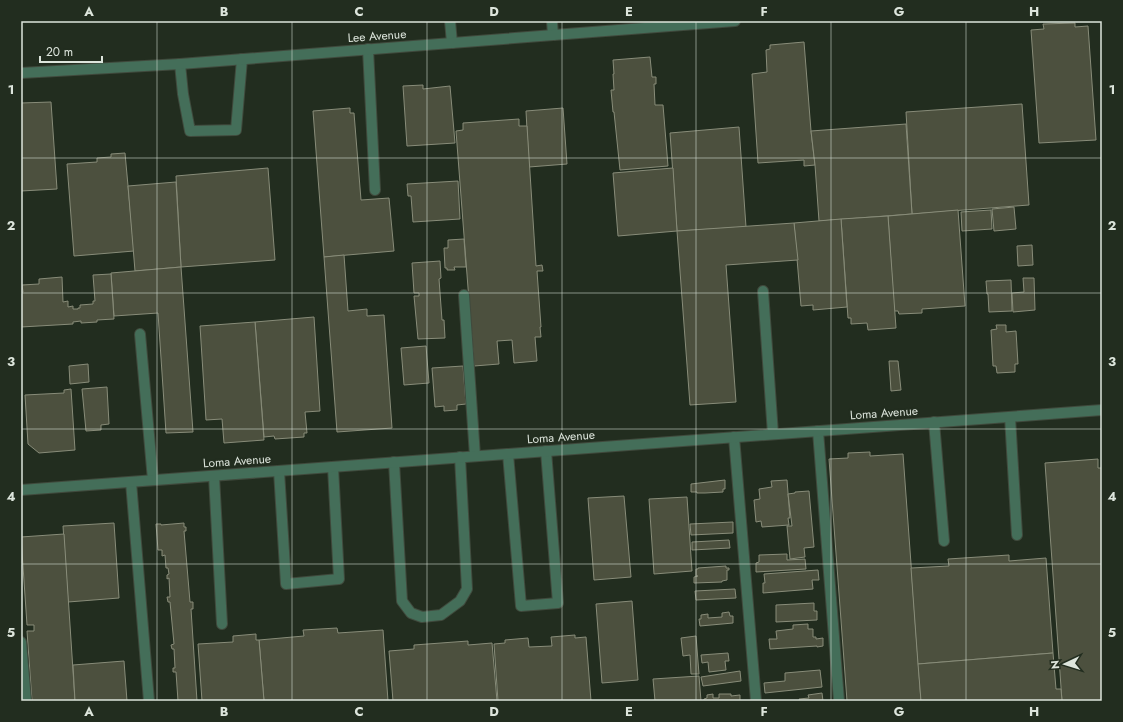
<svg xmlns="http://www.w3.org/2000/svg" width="1123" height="722" font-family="Jost,sans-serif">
<rect width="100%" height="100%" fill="#222d1f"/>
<g fill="#4c503e" stroke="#888c79">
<path d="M1075,23V27L1088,26L1096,140L1039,143L1031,30L1044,29L1043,24Z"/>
<path d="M804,42L811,131L815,165L804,166V160L758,163L752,74L767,72L766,50L770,49V45Z"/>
<path d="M650,57L652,77H656V84H654L655,105H663L668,166L620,170L614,112H613L611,90H614L613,74H614L613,60Z"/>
<path d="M423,85V89L450,86L455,143L407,146L403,86Z"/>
<path d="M51,102L57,189L21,191V103Z"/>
<path d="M1022,104L1029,205L912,214L906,112Z"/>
<path d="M350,108V113H354L361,200L389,198L394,251L324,257L313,111Z"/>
<path d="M563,108L567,164L529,167L526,111Z"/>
<path d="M519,119V126H527L536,266L542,265L543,271H537L541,327H540L541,337H535L537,361L514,363L512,340L497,341L499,364L474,366L456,131L463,130V123Z"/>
<path d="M906,124L912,214L819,221L815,165L811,131Z"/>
<path d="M739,127L746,227L677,231L670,133Z"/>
<path d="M125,153L134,251L74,256L67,164L97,162V158L111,157V154Z"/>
<path d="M268,168L275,260L181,267L176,176Z"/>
<path d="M673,168L677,231L618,236L613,173Z"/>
<path d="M458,181L460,219L413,222L411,196H408L407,184Z"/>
<path d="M176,182L181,267L135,271L128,186Z"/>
<path d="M1014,207L1016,229L994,231L992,209Z"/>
<path d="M958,210L965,306L922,309V313L899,314L898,311H894L888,216Z"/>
<path d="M991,210L992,229L962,231L961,212Z"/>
<path d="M888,216L896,328L868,330L867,323L851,324V318H848L841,219Z"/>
<path d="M841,219L847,307L813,310V305L801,306L794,223Z"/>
<path d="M794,223L798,260L726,265L736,402L690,405L677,231Z"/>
<path d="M464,239L466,267H454L455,270H447V268H445L444,248H448V240Z"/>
<path d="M1032,245L1033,265L1018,266L1017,246Z"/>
<path d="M344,255L348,311L367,309V316L384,315L392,428L337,432L324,257Z"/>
<path d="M440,261L441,278L439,279L442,320H444L445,338L418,339L414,296H419V293H414L412,263Z"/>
<path d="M181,267L193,432L166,433L158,313L114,316L111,273Z"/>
<path d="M111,274L114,319L97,320V322L81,323V321L73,322V324L21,327V292H23L22,285L39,284V279L62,277L63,302L68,301V307L73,306V309H78V308H80V305L93,304V301H95L93,275Z"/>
<path d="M1023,278H1034L1035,310L1013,312L1012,293L1024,292Z"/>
<path d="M1011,280L1012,311L989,312L988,294H987L986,281Z"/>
<path d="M314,317L320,411L305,412L307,433H304V437L275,439L274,436L264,437L255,322Z"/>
<path d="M255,322L264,440L224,443L222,419L206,420L200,326Z"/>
<path d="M996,325H1006V332L1016,331L1018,364H1015V372L997,373L996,366H993L991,330L997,329Z"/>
<path d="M426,346L429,383L404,385L401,348Z"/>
<path d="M889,361H898L901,390L891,391Z"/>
<path d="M88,364L89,382L70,384L69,366Z"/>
<path d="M463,366L466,404L457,405V410L444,411V406L435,407L432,368Z"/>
<path d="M107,387L109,424L101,425V430L86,431L82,389Z"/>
<path d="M71,389L75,450L39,453L28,444L25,395L64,393V390Z"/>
<path d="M870,452V456L903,454L921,701H847L829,459L848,458V453Z"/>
<path d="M1098,459V468H1102V701H1062L1045,463Z"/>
<path d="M725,480V489H723V492L705,493H697V492H691V484Z"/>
<path d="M787,480L790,518H788L789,525L762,527L761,521L756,522L754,500L760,499L759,489L772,487L771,481Z"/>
<path d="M809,491L814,547L804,548L805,557L790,559L787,526H792L788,494L795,493V492Z"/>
<path d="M624,496L631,577L594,580L588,498Z"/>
<path d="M687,497L692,571L654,574L649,499Z"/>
<path d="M733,522V533L691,535L690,524Z"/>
<path d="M114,523L119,598L68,602L63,526Z"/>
<path d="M184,523V527H186V531H184L190,602H193V609H191L197,701H178L176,672H173V668H175L174,649H172L171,645L174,644L170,602H168L167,597H170L169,578L167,579V575L169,574L168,568H166L165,555L162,556V550H158L156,524H161V525Z"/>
<path d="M64,534L75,701H32L27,631H34V625H27L21,537Z"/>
<path d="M729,540L730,548L692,550V542Z"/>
<path d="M787,554V560L805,559L806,569L756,572V563L759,562V555Z"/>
<path d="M1009,555V561L1046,558L1053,653L918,664L911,568L949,566L948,559Z"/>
<path d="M726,566V568H729V570H727V580L722,581V582L694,583V577L698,576H696V569H698V568Z"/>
<path d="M818,570L819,580H812L813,589L763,593V583H765L764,574Z"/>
<path d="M735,589L736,598L696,600L695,591Z"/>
<path d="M632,601L638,680L602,683L596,604Z"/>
<path d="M814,603V611H817V620L776,622V605Z"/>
<path d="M729,612L730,616H733V623L700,626L699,619H701V615L708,614V618L722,617V613Z"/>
<path d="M808,624V629H813V637H816V639L823,638V646L817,647V646L770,649L769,639H777L776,631L793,629V625Z"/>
<path d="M337,628L338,633L383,630L388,701H264L259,640L304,636L303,630Z"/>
<path d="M256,634V640H259L264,701H202L198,644L233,642V636Z"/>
<path d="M575,635V638L586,637L591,701H498L494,644L505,643V640L528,638L529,647L552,646L551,637Z"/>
<path d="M696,636L699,674H691L690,655L683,656L681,638Z"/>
<path d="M468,641V645L492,643L497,701H393L389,651L414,649V645Z"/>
<path d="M728,653L729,661H725L726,670L709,672L708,662L702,663L701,655Z"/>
<path d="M1053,653L1056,689H1061L1062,701H921L918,664Z"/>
<path d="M124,661L127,701H75L73,665Z"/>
<path d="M820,670L822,687L765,693L764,683L785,681V673Z"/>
<path d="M740,671L741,681L703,686L701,677Z"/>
<path d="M699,676L701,701H655L653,679Z"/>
<path d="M822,693L823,701H800L799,699L809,698L808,695Z"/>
<path d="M713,694V698H719V694H731V696L740,695V701H704V699L707,698V695Z"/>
</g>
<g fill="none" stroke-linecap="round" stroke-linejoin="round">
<defs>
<g id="service">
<path d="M450,21L452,43"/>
<path d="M552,21L553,35"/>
<path d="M368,49L375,190"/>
<path d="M180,64L183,94L190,131L236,130L242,59"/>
<path d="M763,291L773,434"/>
<path d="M464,295L475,456"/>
<path d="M140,334L153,480"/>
<path d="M1010,417L1017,535"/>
<path d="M934,422L944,541"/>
<path d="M818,431L839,701"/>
<path d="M734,437L756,701"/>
<path d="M508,454L521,606L558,603L546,451"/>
<path d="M394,462L402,601L411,613L422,617L441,615L460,601L467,589L460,457"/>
<path d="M279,471L286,584L339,579L333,467"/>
<path d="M214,476L222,624"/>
<path d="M131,482L149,701"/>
<path d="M21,642L26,701"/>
</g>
<g id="minor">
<path d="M21,73L180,64L735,21"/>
<path d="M21,490L1102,410"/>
</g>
</defs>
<use href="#service" stroke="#404a3d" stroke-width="12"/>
<use href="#minor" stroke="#404a3d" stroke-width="12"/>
<use href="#service" stroke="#446e59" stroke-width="10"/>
<use href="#minor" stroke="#446e59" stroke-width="10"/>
</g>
<path fill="none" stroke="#dde5dc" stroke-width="1" stroke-opacity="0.55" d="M157,21V701M292,21V701M427,21V701M562,21V701M696,21V701M831,21V701M966,21V701M21,158H1102M21,293H1102M21,429H1102M21,564H1102"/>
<g text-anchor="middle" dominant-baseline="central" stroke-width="4" stroke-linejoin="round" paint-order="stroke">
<g font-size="12" fill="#dde5dc" stroke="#222d1f">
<text transform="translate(377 36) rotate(-4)">Lee Avenue</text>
<text transform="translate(884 413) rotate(-4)">Loma Avenue</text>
<text transform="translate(561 437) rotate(-4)">Loma Avenue</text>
<text transform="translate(237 461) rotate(-4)">Loma Avenue</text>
</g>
</g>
<rect width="1123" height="722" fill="none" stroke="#222d1f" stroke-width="44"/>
<g transform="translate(1065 664) rotate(266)" stroke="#222d1f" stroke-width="3" paint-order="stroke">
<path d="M0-3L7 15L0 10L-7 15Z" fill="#dde5dc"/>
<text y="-6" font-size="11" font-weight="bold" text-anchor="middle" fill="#dde5dc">N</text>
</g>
<path d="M40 56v6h62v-6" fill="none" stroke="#dde5dc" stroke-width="2"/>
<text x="46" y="56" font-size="12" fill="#dde5dc" stroke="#222d1f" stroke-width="3" paint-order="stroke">20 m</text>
<rect x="22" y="22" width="1079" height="678" fill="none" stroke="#dde5dc" stroke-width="1.5"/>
<g font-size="13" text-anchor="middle" font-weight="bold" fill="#dde5dc">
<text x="89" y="16">A</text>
<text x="224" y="16">B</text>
<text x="359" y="16">C</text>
<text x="494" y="16">D</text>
<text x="629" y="16">E</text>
<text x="764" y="16">F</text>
<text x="899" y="16">G</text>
<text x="1034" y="16">H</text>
<text x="11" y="94">1</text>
<text x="1112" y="94">1</text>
<text x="11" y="230">2</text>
<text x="1112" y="230">2</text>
<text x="11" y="366">3</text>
<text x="1112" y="366">3</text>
<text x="11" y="501">4</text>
<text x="1112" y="501">4</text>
<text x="11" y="637">5</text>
<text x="1112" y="637">5</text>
<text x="89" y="716">A</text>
<text x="224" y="716">B</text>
<text x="359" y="716">C</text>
<text x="494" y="716">D</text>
<text x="629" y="716">E</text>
<text x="764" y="716">F</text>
<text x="899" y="716">G</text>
<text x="1034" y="716">H</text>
</g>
</svg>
